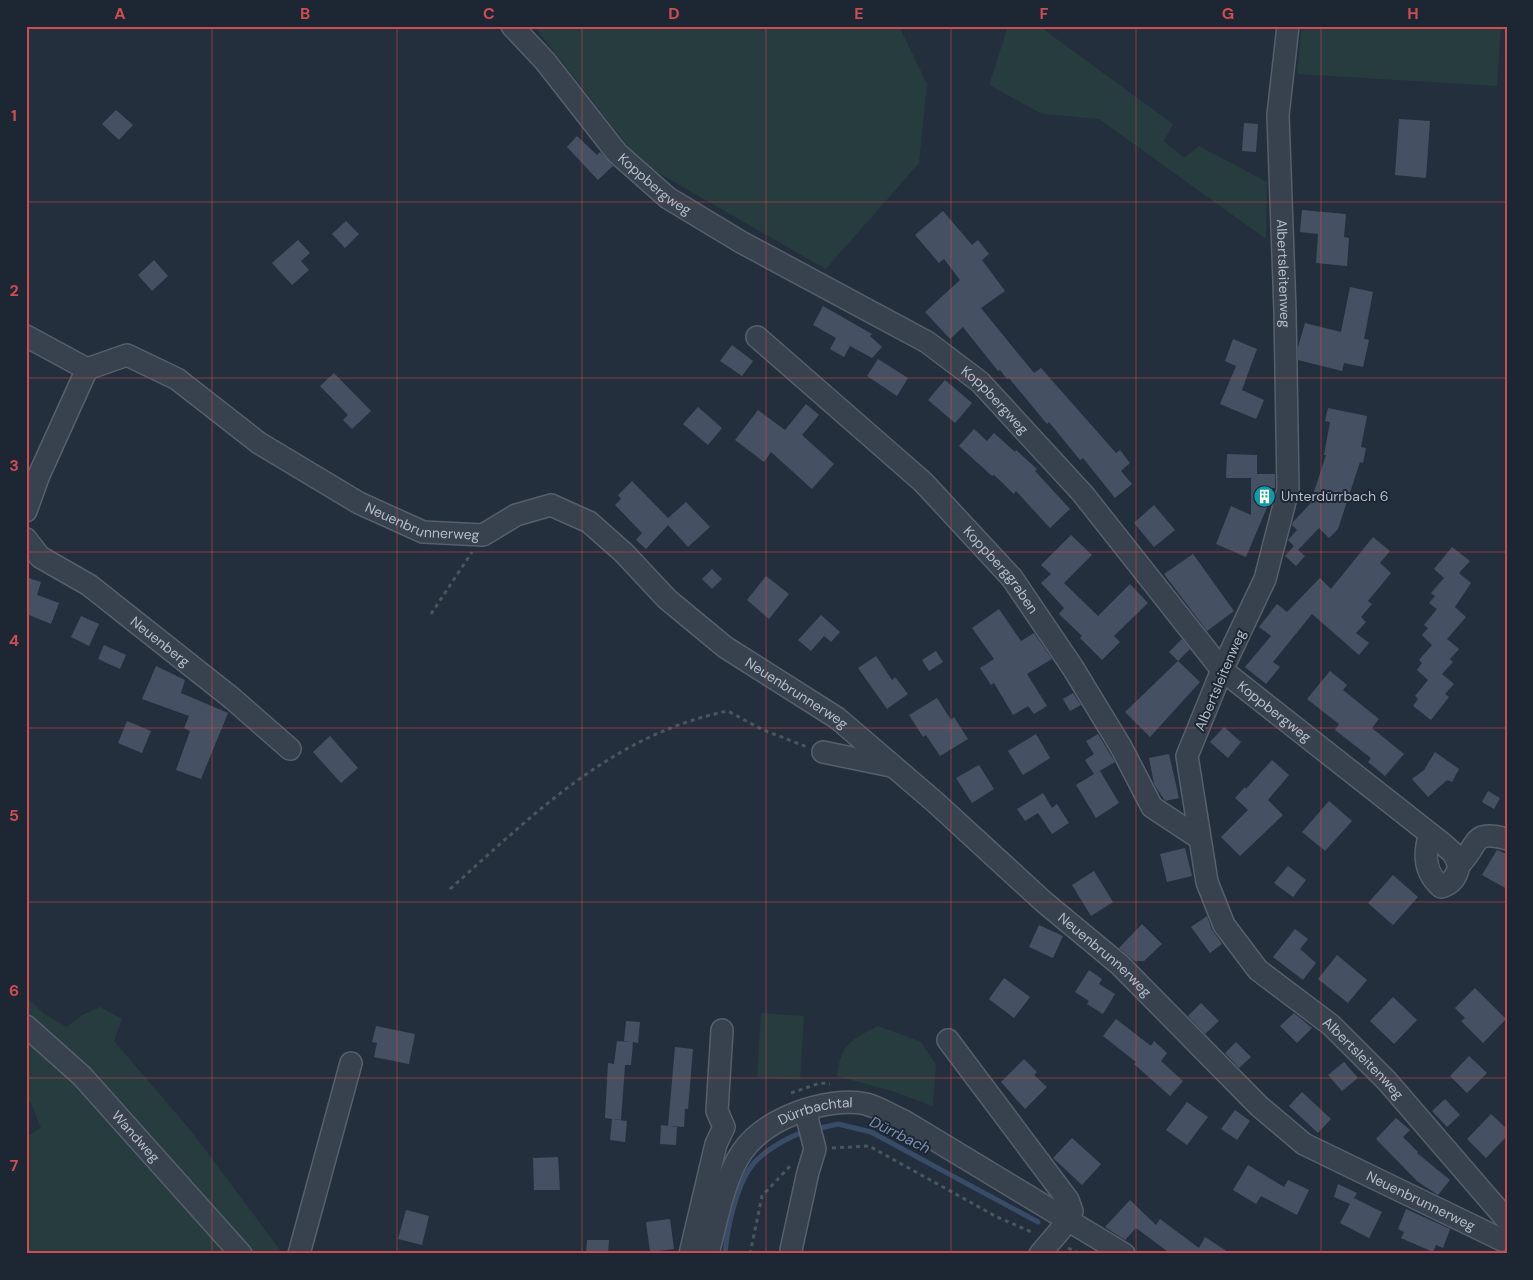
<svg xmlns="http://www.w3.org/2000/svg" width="1533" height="1280" font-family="'DM Sans',sans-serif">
<rect width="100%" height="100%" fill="#242f3e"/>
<g fill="#263c3f">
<path d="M534,26H899L927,84L919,163L826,269L641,163Z"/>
<path d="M1008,26H1039L1173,124L1164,141L1184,158L1199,146L1267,182L1266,239L1099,119L1042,114L989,85Z"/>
<path d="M1302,26H1501L1497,86L1297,74Z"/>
<path d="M26,996L44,1014L67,1027L82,1015L100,1007L122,1019L114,1041L192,1132L283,1254H26V1137L41,1128L30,1101L26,1103Z"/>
<path d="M761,1013L804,1016L800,1080L757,1077Z"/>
<path d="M878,1026L921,1042L936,1065L933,1106L892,1091L837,1076C840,1045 852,1039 878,1026Z"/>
</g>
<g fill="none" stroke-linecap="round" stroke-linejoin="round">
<g stroke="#394c67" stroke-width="5">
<path d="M816,1129L838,1124L871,1132L1038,1222"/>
<path d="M725,1254C727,1229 736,1188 750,1168C760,1153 789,1136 805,1132"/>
</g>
</g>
<g fill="#455162">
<path d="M116,110L133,125L119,140L102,124Z"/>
<path d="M1399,119L1430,121L1426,178L1395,175Z"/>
<path d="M1244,123L1258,124L1256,152L1242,151Z"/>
<path d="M577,136L597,155L600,152L613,166L598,180L567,147Z"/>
<path d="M1302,210L1346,214L1344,237L1349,238L1347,266L1316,263L1318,234L1300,232Z"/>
<path d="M943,211L972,245L978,240L989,254L982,260L1005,291L981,308L1034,373L1041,368L1116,453L1120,450L1130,463L1121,471L1132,484L1115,498L1083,458L1080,460L1049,422L1047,424L1009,378L1007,379L1000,370L998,371L963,327L950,339L925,312L960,280L944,259L939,263L915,235Z"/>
<path d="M346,221L359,234L345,248L332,234Z"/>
<path d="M298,240L310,253L301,261L309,270L292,285L272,263Z"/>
<path d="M154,260L168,276L152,291L138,275Z"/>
<path d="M1350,287L1373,292L1364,339L1369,340L1363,367L1344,363L1342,371L1298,360V347L1305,323L1341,332Z"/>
<path d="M823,306L872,334L870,336L882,347L872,358L850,346L844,357L830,349L836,338L813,325Z"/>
<path d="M1233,339L1257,349L1242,390L1264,400L1256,419L1220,404L1236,366L1225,361Z"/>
<path d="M732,345L753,361L742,376L720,361Z"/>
<path d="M878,359L908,378L897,396L867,376Z"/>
<path d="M334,373L371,411L352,429L343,420L348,415L320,386Z"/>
<path d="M945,380L972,403L955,423L928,400Z"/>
<path d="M806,404L819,415L802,435L834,464L812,489L771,452L764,462L735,440L758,410L785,430Z"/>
<path d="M698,407L722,428L708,445L683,424Z"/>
<path d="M1328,408L1367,416L1361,447L1366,448L1363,463L1360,462L1338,529L1329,538L1319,528L1298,550L1305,556L1296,566L1285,556L1294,546L1288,540L1297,530L1292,525L1293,522L1310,504L1326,455H1324L1330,422L1325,421Z"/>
<path d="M974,429L987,441L994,433L1015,452L1016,450L1037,469L1035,471L1070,509L1050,528L1016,491L1014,494L994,475L992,476L959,446Z"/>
<path d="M1227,454L1257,455V474H1275V488H1270L1268,505L1246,557L1216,544L1231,506L1251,515V478H1226Z"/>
<path d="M632,481L668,518L686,502L710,527L688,547L668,525L646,549L636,540L642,533L615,505L621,499L618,495Z"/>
<path d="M1154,505L1175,530L1154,547L1134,523Z"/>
<path d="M1071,535L1092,555L1064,583L1098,616L1130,584L1148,603L1114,636L1120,642L1102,660L1080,638L1082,636L1059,614L1064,608L1041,583L1051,574L1041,565Z"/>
<path d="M1373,537L1390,551L1380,563L1391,573L1368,601L1372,604L1361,617L1366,622L1356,633L1369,643L1359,655L1312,614L1273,662L1280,667L1266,684L1245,667L1271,636L1259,627L1277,604L1287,612L1320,578L1331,589Z"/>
<path d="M1452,547L1470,561L1459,573L1471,583L1455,607L1466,617L1447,639L1459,649L1450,659L1453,662L1442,674L1454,684L1445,694L1449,697L1431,720L1413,706L1418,699L1415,696L1428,680L1417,670L1422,663L1419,660L1432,645L1422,635L1428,628L1424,625L1437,609L1429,603L1435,596L1431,593L1444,578L1434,569Z"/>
<path d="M1193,554L1234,611L1207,631L1164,574Z"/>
<path d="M712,569L722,579L712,589L702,579Z"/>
<path d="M766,576L789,594L769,619L747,600Z"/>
<path d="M26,577L41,582L37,595L59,603L51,624L29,615L26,619Z"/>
<path d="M999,609L1021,641L1034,633L1052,659L1027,674L1047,706L1034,714L1028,706L1013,715L994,683L991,685L980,668L994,659L972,628Z"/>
<path d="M821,615L840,632L831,642L824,636L811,651L798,640Z"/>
<path d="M81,616L99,624L89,646L71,637Z"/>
<path d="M1182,639L1190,649L1178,661L1169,652Z"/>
<path d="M104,645L126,655L120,669L98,659Z"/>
<path d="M936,651L943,662L929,671L922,660Z"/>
<path d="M876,656L892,680L895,677L908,694L887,709L858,668Z"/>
<path d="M1178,661L1200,682L1150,737L1125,712Z"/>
<path d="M156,666L185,680L181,693L228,713L201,779L176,770L190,731L184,728L189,716L142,699Z"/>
<path d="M1330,671L1347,685L1343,690L1379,719L1372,728L1404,754L1385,776L1368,762L1371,758L1335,730L1339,724L1307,699Z"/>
<path d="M1073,693L1081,705L1070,711L1063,699Z"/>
<path d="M937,698L951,720L954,717L968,739L940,756L926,735L923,737L909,715Z"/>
<path d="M127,721L151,731L142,753L118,743Z"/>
<path d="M1224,727L1241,742L1228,758L1210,742Z"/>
<path d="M1036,734L1050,758L1023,775L1008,751Z"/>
<path d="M1098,734L1115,762L1096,773L1100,771L1119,803L1096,818L1076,785L1094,774L1085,760L1094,754L1086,741Z"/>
<path d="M330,736L358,768L341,783L313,752Z"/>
<path d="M1435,752L1459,769L1452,782L1447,780L1428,797L1412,779L1424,770Z"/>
<path d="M1169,754L1179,798L1165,801L1154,784L1149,758Z"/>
<path d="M1272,760L1289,775L1268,800L1283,815L1240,856L1221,837L1248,810L1235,798L1245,787L1246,789Z"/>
<path d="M979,765L994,789L972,803L956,778Z"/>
<path d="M1488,791L1500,798L1494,809L1482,802Z"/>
<path d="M1043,793L1052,808L1057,804L1069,823L1052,834L1038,813L1025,821L1017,809Z"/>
<path d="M1329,801L1352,821L1325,851L1302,832Z"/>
<path d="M1185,848L1192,876L1167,882L1160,854Z"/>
<path d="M1497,850L1507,854V889L1482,875Z"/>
<path d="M1288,866L1306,880L1293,897L1274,883Z"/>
<path d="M1094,871L1113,902L1091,916L1072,885Z"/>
<path d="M1393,875L1418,897L1393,925L1368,903Z"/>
<path d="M1207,916L1212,930L1222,944L1210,953L1191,927Z"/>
<path d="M1142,924L1162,944L1144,961H1134L1119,948Z"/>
<path d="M1039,925L1063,936L1053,958L1029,947Z"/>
<path d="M1295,929L1308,939L1300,949L1316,963L1303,980L1273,957Z"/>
<path d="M1337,955L1367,980L1348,1003L1318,979Z"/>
<path d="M1089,970L1102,979L1099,984L1115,994L1103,1014L1087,1004L1089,1001L1075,992Z"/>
<path d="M1004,978L1030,997L1014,1018L989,999Z"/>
<path d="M1475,988L1506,1019L1483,1043L1461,1021L1465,1018L1455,1008Z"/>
<path d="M1393,997L1417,1020L1394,1044L1370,1021Z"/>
<path d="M1201,1003L1219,1021L1205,1034L1188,1016Z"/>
<path d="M1294,1013L1312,1028L1297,1043L1280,1026Z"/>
<path d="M1116,1019L1151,1046L1154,1041L1167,1053L1161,1061L1183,1081L1170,1096L1134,1064L1136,1062L1103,1036Z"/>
<path d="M626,1021L640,1022L638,1043L633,1042L631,1065H625L621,1120L605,1118L608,1063L614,1064L617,1041L631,1042L624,1041Z"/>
<path d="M376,1026L415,1034L409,1064L374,1057L377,1043L372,1042Z"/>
<path d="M1236,1042L1251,1057L1239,1068L1225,1053Z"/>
<path d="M675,1047L693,1049L688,1109H685L684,1127L668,1126Z"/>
<path d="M1469,1056L1487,1073L1467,1093L1450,1076Z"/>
<path d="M1024,1059L1037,1072L1034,1075L1047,1087L1025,1109L1001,1082Z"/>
<path d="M1344,1062L1358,1078L1342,1091L1328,1075Z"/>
<path d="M1302,1092L1331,1119L1318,1133L1289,1106Z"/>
<path d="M1445,1099L1460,1115L1447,1127L1432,1111Z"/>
<path d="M1187,1102L1208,1117L1187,1145L1166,1130Z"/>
<path d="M1235,1110L1250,1121L1237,1140L1221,1129Z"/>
<path d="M1491,1114L1507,1129V1136L1486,1158L1467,1139Z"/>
<path d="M1396,1118L1410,1130L1403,1137L1418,1152L1417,1153L1450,1180L1438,1195L1418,1182L1376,1139Z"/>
<path d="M612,1119L627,1121L625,1142L610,1140Z"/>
<path d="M661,1125L677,1127L676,1145L660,1144Z"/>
<path d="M1072,1138L1101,1164L1082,1185L1053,1158Z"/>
<path d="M558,1157L560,1190H534L533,1158Z"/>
<path d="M1248,1165L1284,1187L1288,1180L1309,1190L1297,1215L1261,1196L1256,1204L1233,1190Z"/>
<path d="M1338,1184L1357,1193L1354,1198L1382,1212L1369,1238L1340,1223L1350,1204L1334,1197Z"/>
<path d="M1130,1200L1156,1225L1160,1219L1199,1248L1205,1237L1231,1254H1171L1136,1228L1125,1240L1105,1227Z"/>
<path d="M1406,1209L1450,1229L1443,1248L1436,1245L1433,1252L1401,1238L1404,1232L1398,1229Z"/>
<path d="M406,1210L429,1216L422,1245L398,1239Z"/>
<path d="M670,1219L674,1249L650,1252L646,1222Z"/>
<path d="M587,1240H609L608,1254H586Z"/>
</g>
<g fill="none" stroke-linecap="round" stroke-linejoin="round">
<defs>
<g id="minor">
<path id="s1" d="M512,26L545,61L617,153L668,198L741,242L927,342L980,382L1083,494L1222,670L1443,844L1453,853L1459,865C1457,876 1452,884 1441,887C1425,873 1423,855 1430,834"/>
<path id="s2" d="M1288,26L1278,115L1285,311L1288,490L1265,579L1222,670L1187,756L1207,882L1224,925L1258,970L1331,1025L1387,1081L1507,1220"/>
<path id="s3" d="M26,336L87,369L127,355L177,379L259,443L359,503L423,532L483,535L516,515L551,505L589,522L624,553L667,599L725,647L837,718L935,802L1044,902L1120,965L1259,1106L1304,1144L1502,1240L1507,1239"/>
<path id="s4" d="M757,337L923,482L1012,578L1073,668L1121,747L1152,807L1199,838"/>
<path d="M26,511L39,475L87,369"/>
<path id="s5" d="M26,539L40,557L89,585L233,699L290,749"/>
<path d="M823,752L891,766"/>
<path d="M1459,865C1480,844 1471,829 1507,839"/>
<path id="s6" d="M26,1026L82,1076L241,1254"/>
<path d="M948,1040L1068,1200L1072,1211L1068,1221L1040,1254"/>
<path d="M299,1254L351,1063"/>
<path d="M690,1254L716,1144L724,1127L717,1111L722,1030"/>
<path id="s7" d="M708,1254C716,1223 724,1178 742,1152C765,1118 827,1096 866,1104C878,1107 892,1116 904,1121L1124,1254"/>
<path d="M792,1254L791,1250L808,1172L815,1149L805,1110"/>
</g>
</defs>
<use href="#minor" stroke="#565f6c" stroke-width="24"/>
<g stroke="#44595c" stroke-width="3" stroke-dasharray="4 4" stroke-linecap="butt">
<path d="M431,614L472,552"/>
<path d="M450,889C534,814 613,734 728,711L761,729L807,747"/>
<path d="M791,1093L820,1083L830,1084"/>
<path d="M832,1148L869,1146L997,1217L1034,1233"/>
<path d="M1068,1248L1081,1254"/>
<path d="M750,1254L762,1196L791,1165"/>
</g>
<use href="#minor" stroke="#38414e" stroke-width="21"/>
</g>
<path fill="none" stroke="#ce4d50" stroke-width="1" stroke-opacity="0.55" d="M212,26V1254M397,26V1254M582,26V1254M766,26V1254M951,26V1254M1136,26V1254M1321,26V1254M26,202H1507M26,378H1507M26,552H1507M26,728H1507M26,902H1507M26,1078H1507"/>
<defs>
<symbol id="building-disc" viewBox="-11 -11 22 22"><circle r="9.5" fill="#0f9aa8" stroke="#1d2633"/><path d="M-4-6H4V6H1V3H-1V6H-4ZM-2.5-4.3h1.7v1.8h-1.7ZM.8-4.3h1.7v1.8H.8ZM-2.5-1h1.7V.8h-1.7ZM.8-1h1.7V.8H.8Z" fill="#fff"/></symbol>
</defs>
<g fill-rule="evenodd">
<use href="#building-disc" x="1252" y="484" width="25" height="25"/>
</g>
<g text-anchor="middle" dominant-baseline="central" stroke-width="4" stroke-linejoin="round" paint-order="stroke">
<g font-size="14" fill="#b4bcc9" stroke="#1d2633">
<text stroke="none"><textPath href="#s1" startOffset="214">Koppbergweg</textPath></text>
<text stroke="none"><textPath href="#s2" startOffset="248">Albertsleitenweg</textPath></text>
<text stroke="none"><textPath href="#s1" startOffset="619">Koppbergweg</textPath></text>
<text stroke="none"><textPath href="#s3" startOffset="455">Neuenbrunnerweg</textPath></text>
<text stroke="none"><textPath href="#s4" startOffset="338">Koppberggraben</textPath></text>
<text stroke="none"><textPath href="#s5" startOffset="170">Neuenberg</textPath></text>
<text transform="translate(1220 680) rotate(-67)">Albertsleitenweg</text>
<text stroke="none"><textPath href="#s3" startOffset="905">Neuenbrunnerweg</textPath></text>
<text stroke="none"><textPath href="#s1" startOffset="1039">Koppbergweg</textPath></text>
<text stroke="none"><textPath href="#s3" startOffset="1310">Neuenbrunnerweg</textPath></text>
<text stroke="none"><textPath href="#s2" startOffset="1118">Albertsleitenweg</textPath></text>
<text stroke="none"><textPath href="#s7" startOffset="195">Dürrbachtal</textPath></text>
<text stroke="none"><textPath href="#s6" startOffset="156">Wandweg</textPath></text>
<text stroke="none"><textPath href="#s3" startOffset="1715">Neuenbrunnerweg</textPath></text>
</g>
<g font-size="14" fill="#b4bcc9" stroke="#1d2633" text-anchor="start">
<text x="1281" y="496">Unterdürrbach 6</text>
</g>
<g font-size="15" font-style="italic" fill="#7c92b1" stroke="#1d2633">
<text transform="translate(900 1135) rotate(26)">Dürrbach</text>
</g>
</g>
<rect width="1533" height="1280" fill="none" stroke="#1d2633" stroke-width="55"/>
<rect x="28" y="28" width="1478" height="1224" fill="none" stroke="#ce4d50" stroke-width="2"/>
<g font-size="16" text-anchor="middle" font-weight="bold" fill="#ce4d50">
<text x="120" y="19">A</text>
<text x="305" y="19">B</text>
<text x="489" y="19">C</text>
<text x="674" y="19">D</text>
<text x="859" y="19">E</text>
<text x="1044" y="19">F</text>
<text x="1228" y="19">G</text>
<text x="1413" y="19">H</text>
<text x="14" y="121">1</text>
<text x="14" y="296">2</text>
<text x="14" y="471">3</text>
<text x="14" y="646">4</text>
<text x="14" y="821">5</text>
<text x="14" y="996">6</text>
<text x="14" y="1171">7</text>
</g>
</svg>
